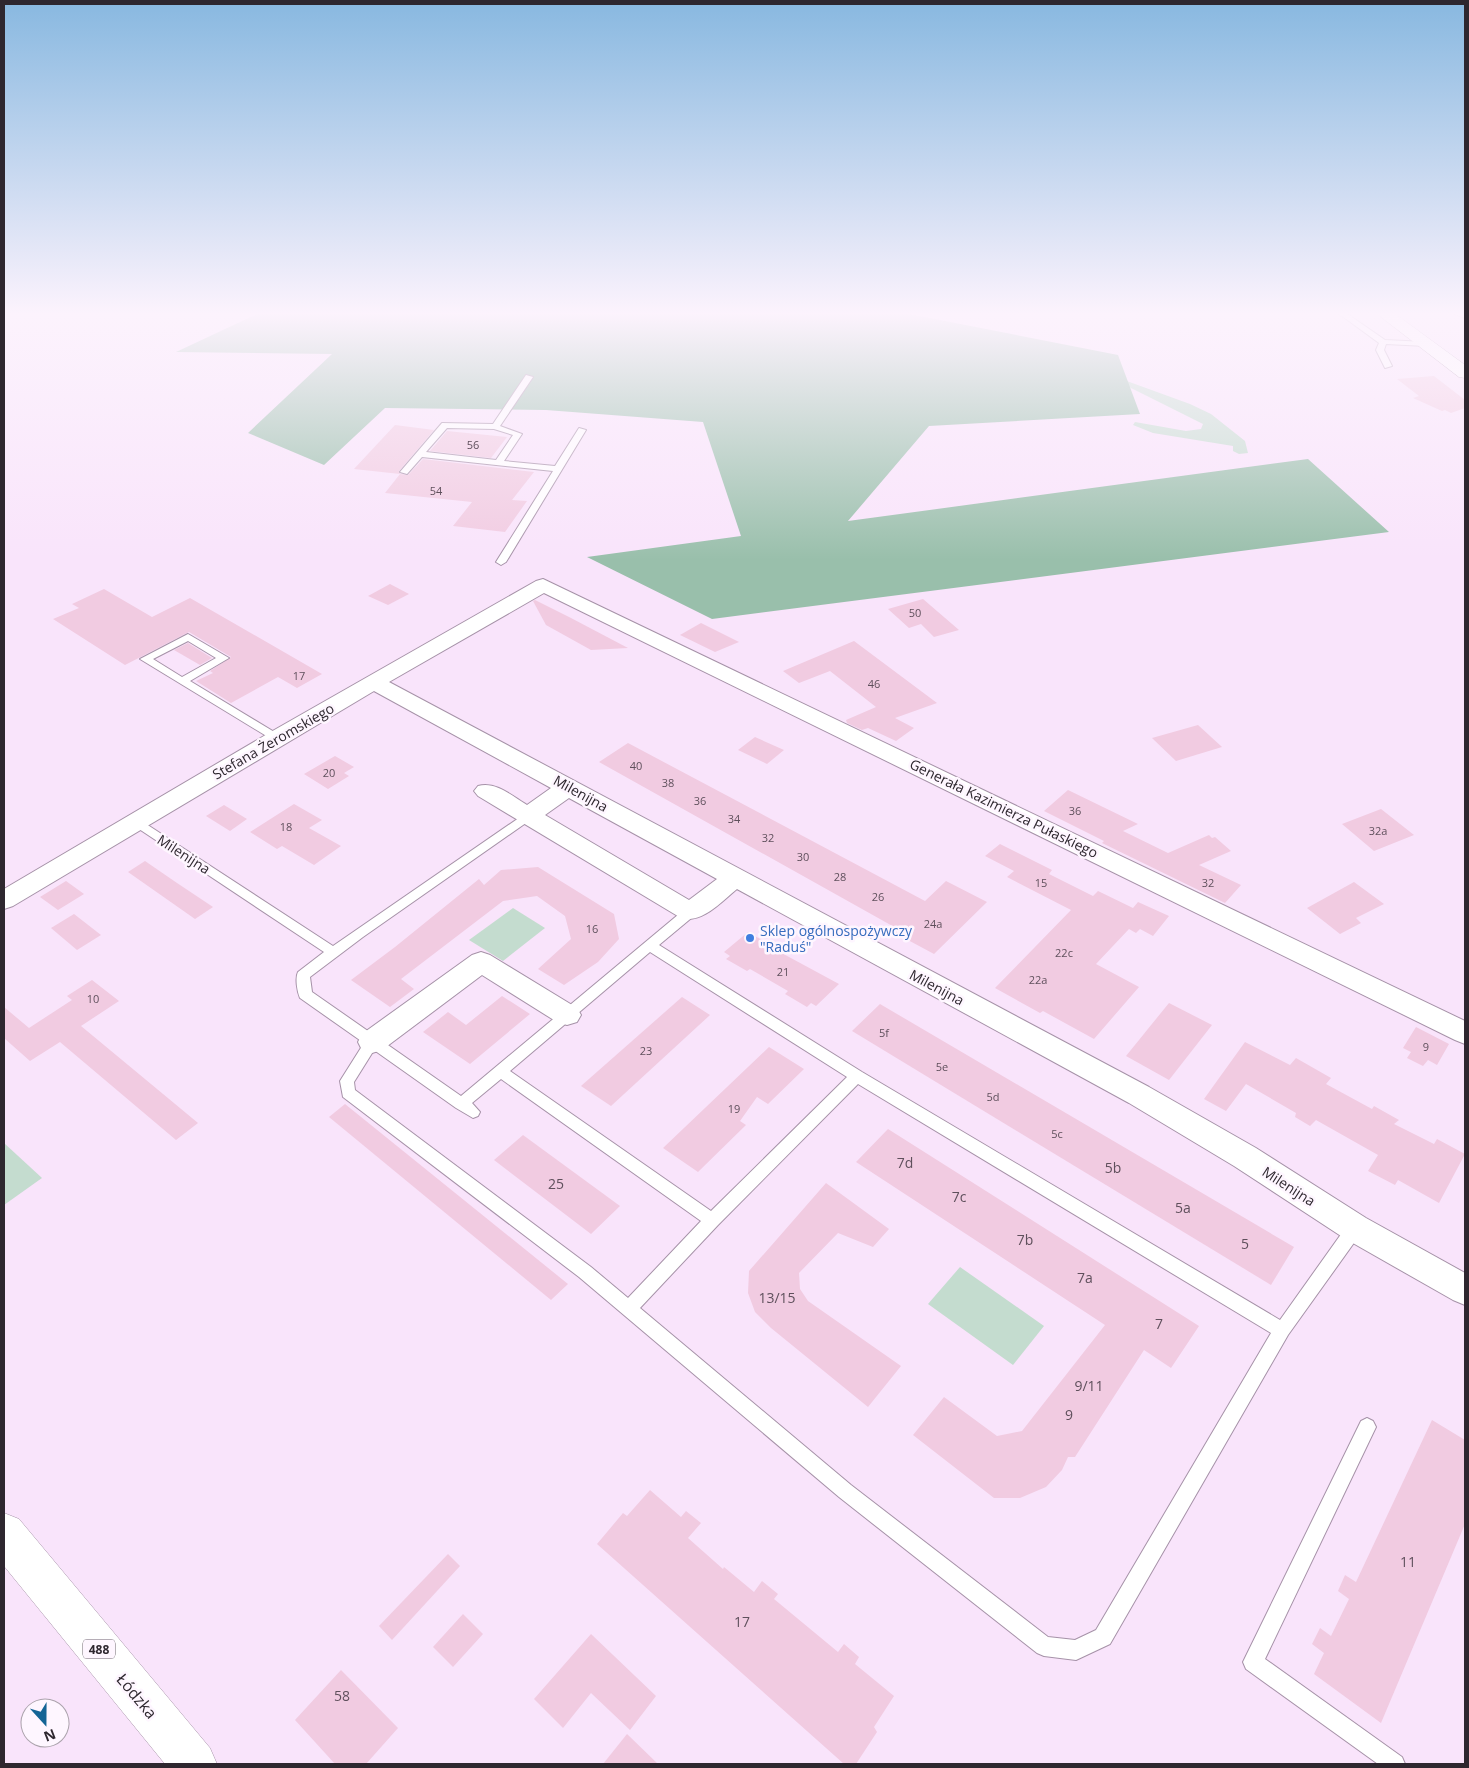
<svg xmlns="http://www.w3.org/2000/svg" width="1469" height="1768" font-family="'Open Sans',sans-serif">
<rect width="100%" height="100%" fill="#f9e4fb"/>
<g fill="#c4dccf">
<path d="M1113,376L1190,404L1211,414L1245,441L1248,453L1239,454L1233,451V446L1153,433L1133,425L1135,422L1186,431L1201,429L1203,424L1109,377Z"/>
<path d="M513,908L545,928L503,961L469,940Z"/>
<path d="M4,1143L42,1178L4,1205Z"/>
<path d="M960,1267L1044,1326L1013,1365L928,1304Z"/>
</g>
<path fill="#99bfab" d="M259,313H904L1118,355L1140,414L929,426L848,521L1308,459L1389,532L712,619L587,557L741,536L703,422L546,410L385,408L324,465L248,433L332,354L176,352Z"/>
<g fill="#f1cbe1">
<path d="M1434,376L1465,400V408L1451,413L1445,410L1442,411L1413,398L1419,396L1397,379Z"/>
<path d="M395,425L434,430L399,471L400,474L354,469Z"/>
<path d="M447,431L507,437L491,458L430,451Z"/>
<path d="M423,459L534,472L512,500L527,501L505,532L453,526L472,502L385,493L400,474L408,475Z"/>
<path d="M390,584L409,594L388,605L368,596Z"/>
<path d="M104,589L152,617L190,598L322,674L297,688L278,677L231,703L196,681L213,673L210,671L231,657L189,632L125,665L53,619L79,608L72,604Z"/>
<path d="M923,599L959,630L934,637L921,624L909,628L888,609Z"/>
<path d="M535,600L571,618L628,648L591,650L546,625L533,601Z"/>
<path d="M701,623L739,642L715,652L680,635Z"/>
<path d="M854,641L937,703L895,718L914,728L896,741L868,728L862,730L847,723L846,720L876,707L830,671L799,683L783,671Z"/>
<path d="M188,643L212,658L200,665L174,650Z"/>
<path d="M1198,725L1222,747L1176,761L1152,738Z"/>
<path d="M755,737L784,750L767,764L738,750Z"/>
<path d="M628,743L925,901L946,881L987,902L934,954L893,932L896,928L599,762Z"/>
<path d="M335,756L354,767L344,773L349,776L328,789L304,774Z"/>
<path d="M1068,790L1138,824L1123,831L1168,853L1209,835L1212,838L1215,837L1231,851L1199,865L1241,885L1225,903L1102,843L1104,841L1044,811Z"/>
<path d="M294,804L322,820L309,828L341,846L314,865L282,846L277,849L250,832Z"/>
<path d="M224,805L247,819L230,831L206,816Z"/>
<path d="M1381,809L1414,835L1374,851L1342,824Z"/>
<path d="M1000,844L1052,870L1049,874L1093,896L1098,891L1133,908L1138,902L1169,916L1153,936L1140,929L1136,933L1129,929L1096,964L1139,987L1094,1039L1043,1011L1040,1013L995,988L1071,910L1007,877L1014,871L985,856Z"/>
<path d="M145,861L177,883L213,907L195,919L128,872Z"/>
<path d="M538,867L614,914L619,939L598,962L564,985L538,969L571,939L565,916L537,896L503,901L401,979L414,989L390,1007L351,980L395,947L479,879L484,885L501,870Z"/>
<path d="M66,881L84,894L58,910L40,897Z"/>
<path d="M1354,882L1384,904L1356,918L1361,923L1340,934L1307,908Z"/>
<path d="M74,914L101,935L77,950L51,928Z"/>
<path d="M748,932L767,943L765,944L839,984L816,1006L811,1003L807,1007L785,994L788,991L750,969L747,971L726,959L730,956L724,952Z"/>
<path d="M92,980L119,1001L81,1026L198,1123L176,1140L60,1042L30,1061L4,1038V1007L29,1028L72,1000L67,996Z"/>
<path d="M502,996L530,1014L470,1064L423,1032L448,1012L466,1025Z"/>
<path d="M682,997L710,1015L611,1106L581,1086Z"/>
<path d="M1169,1003L1212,1025L1169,1080L1126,1056Z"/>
<path d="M880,1004L1294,1247L1271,1285L852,1031Z"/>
<path d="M1416,1027L1449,1044L1437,1065L1428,1060L1423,1066L1407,1058L1411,1052L1403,1048Z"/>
<path d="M1245,1042L1290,1065L1296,1058L1331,1078L1326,1084L1372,1109L1374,1106L1399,1120L1394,1124L1434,1144L1437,1139L1465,1154L1439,1203L1398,1180L1395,1185L1368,1171L1378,1155L1316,1120L1310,1126L1295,1117L1296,1113L1246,1084L1226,1111L1204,1099Z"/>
<path d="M769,1047L804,1069L768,1104L757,1097L740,1121L746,1125L698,1172L663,1148Z"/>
<path d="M345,1104L568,1284L551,1300L329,1117Z"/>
<path d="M888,1129L1199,1326L1171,1368L1144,1350L1075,1457H1068L1062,1470L1046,1487L1020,1498H994L913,1435L944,1397L997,1436L1022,1431L1105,1325L856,1162Z"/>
<path d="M523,1135L620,1206L591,1234L494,1160Z"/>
<path d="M826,1183L889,1229L873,1247L838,1233L799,1273L800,1289L808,1301L901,1366L868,1407L771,1328L755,1312L748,1293L749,1271Z"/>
<path d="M1432,1420L1465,1440V1524L1381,1723L1314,1674L1324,1653L1312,1644L1320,1628L1331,1636L1349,1599L1338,1591L1345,1575L1356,1582Z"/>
<path d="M650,1490L681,1517L686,1511L701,1523L688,1538L723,1569L724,1567L754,1592L762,1581L778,1594L774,1599L838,1652L844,1644L859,1657L855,1664L894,1696L874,1727L877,1732L856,1764H844L597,1544L623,1513L627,1516Z"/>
<path d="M448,1554L460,1566L392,1640L379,1626Z"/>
<path d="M463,1614L483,1634L453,1667L433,1647Z"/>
<path d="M591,1634L656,1696L630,1730L591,1693L563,1728L534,1699Z"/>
<path d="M341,1670L398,1728L366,1764H335L295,1720Z"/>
<path d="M627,1734L658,1764H603Z"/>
</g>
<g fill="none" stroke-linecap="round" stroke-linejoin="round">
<defs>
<g id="lane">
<path d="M1338,313H1346L1385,340L1426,342L1430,344L1426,346L1386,344L1384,350L1392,366L1385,368L1376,350L1379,343Z"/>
<path d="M1454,313L1465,314V318L1455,314Z"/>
<path d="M526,375L533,377L500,426L522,434L504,461L555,466L579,428L586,430L506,562L501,565L496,562L553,471L422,457L407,474L400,472L442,423L493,424ZM447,428L494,429L513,435L496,460L426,452Z"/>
<path d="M188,634L229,658L190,681L281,736L283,738L281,740H273L140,659ZM188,641L216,658L182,677L153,659Z"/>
<path d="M529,811L533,812L535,815L533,818L363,937L310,977L312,992L461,1096L685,909H695L696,912L695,915L659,945L862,1072L1280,1320L1349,1223L1355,1221L1361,1223L1363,1228L1361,1233L1288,1335L1110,1644L1076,1660L1044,1656L1037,1653L839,1497L579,1277L343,1097L340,1081L364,1043L300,998C297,991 295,978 298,972L324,952L130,823L132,820H140L333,946ZM650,952L847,1077L711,1211L510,1071ZM374,1050L456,1108L473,1118L478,1116L480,1112L472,1103L501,1079L701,1221L628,1298L591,1267L355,1090L354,1082ZM858,1084L1271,1333L1096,1630L1075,1640L1048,1637L851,1485L640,1308L718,1225Z"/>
<path d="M1367,1418L1373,1421L1376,1427L1265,1659L1402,1757L1405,1764H1378L1246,1669L1243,1662L1361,1421Z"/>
</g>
<g id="street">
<path d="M543,579L1465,1021V1044L1455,1040L544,593L389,682L1149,1087L1256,1148L1366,1218L1465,1273V1305L1453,1300L1344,1238L1234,1166L1129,1103L737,889C721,902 702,924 681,918L478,796L474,791L478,786C496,781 512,796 527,805L551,788L374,691L13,906L4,909V889L269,733L536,581ZM569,798L717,879L689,900L545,815Z"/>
<path d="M481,952L490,955L577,1008L581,1015L577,1022L567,1025L557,1022L482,975L382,1050L372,1053L362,1050L358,1042L362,1034L472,955Z"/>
</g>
<path id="secondary" d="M1376,313H1394L1465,365V378L1459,377Z"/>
<path id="primary" d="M4,1513L19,1519L210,1748L217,1764H165L4,1566Z"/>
</defs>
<use href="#lane" stroke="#a692a8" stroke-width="2"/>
<use href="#street" stroke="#a692a8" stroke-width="2"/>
<use href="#secondary" stroke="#a692a8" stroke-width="1"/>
<use href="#primary" stroke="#a692a8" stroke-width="1"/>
<use href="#lane" fill="#fff" fill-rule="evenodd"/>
<use href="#street" fill="#fff" fill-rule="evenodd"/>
<use href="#secondary" fill="#fff" fill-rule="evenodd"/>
<use href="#primary" fill="#fff" fill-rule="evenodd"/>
</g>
<linearGradient id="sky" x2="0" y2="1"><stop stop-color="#88b8e0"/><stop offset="0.56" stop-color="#fcf3fd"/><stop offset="1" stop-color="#fcf3fd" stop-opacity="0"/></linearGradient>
<rect width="1469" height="560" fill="url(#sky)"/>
<circle fill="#3f7fe0" stroke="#fef6ff" stroke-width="2" cx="750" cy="938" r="5"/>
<g text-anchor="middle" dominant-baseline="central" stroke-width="5" stroke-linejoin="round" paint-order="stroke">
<g font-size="11" fill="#5f505c">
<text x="473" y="444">56</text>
<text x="436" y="490">54</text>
<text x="915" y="612">50</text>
<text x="299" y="675">17</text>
<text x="874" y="683">46</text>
<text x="636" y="765">40</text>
<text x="329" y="772">20</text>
<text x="668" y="782">38</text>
<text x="700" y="800">36</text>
<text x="1075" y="810">36</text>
<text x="734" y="818">34</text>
<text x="286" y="826">18</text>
<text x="1378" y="830">32a</text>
<text x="768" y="837">32</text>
<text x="803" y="856">30</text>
<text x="840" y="876">28</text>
<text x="1041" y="882">15</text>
<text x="1208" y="882">32</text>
<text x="878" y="896">26</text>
<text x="933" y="923">24a</text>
<text x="592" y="928">16</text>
<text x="1064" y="952">22c</text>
<text x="783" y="971">21</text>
<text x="1038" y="979">22a</text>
<text x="93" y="998">10</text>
<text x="884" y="1032">5f</text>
<text x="1426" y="1046">9</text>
<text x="646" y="1050">23</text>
<text x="942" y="1066">5e</text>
<text x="993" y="1096">5d</text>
<text x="734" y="1108">19</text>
<text x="1057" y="1133">5c</text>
</g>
<rect fill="#fef6ff" stroke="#6c656d" stroke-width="1" x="83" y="1639.5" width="32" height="19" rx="4"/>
<g font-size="12" font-weight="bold" fill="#2e272f">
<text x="99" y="1649">488</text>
</g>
<g font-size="14" fill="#2e272f" stroke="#fef6ff">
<text transform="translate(273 741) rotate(-30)">Stefana Żeromskiego</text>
<text transform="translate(581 793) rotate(29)">Milenijna</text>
<text transform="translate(1004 808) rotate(26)">Generała Kazimierza Pułaskiego</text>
<text transform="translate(184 854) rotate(33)">Milenijna</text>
<text transform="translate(937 987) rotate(28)">Milenijna</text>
<text transform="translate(1289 1186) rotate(33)">Milenijna</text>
</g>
<g font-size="14" fill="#366cbe" stroke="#fef6ff" text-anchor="start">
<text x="760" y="930">Sklep ogólnospożywczy<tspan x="760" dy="16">"Raduś"</tspan></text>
</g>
<g font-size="14" fill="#5f505c">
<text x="905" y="1162">7d</text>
<text x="1113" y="1167">5b</text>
<text x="556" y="1183">25</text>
<text x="959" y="1196">7c</text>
<text x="1183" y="1207">5a</text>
<text x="1025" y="1239">7b</text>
<text x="1245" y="1243">5</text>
<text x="1085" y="1277">7a</text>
<text x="777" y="1297">13/15</text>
<text x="1159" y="1323">7</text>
<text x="1089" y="1385">9/11</text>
<text x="1069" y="1414">9</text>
<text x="1408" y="1561">11</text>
<text x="742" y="1621">17</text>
<text x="342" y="1695">58</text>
</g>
<g font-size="16" fill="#2e272f" stroke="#fef6ff">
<text transform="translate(137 1696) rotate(50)">Łódzka</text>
</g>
</g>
<rect width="1469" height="1768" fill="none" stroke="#2e272f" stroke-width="10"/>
<g transform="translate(45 1723) rotate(159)"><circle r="24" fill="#fef6ff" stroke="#aba3ac"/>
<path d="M0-4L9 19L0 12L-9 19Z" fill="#146496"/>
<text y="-8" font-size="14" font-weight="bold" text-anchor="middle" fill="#2e272f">N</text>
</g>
</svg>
